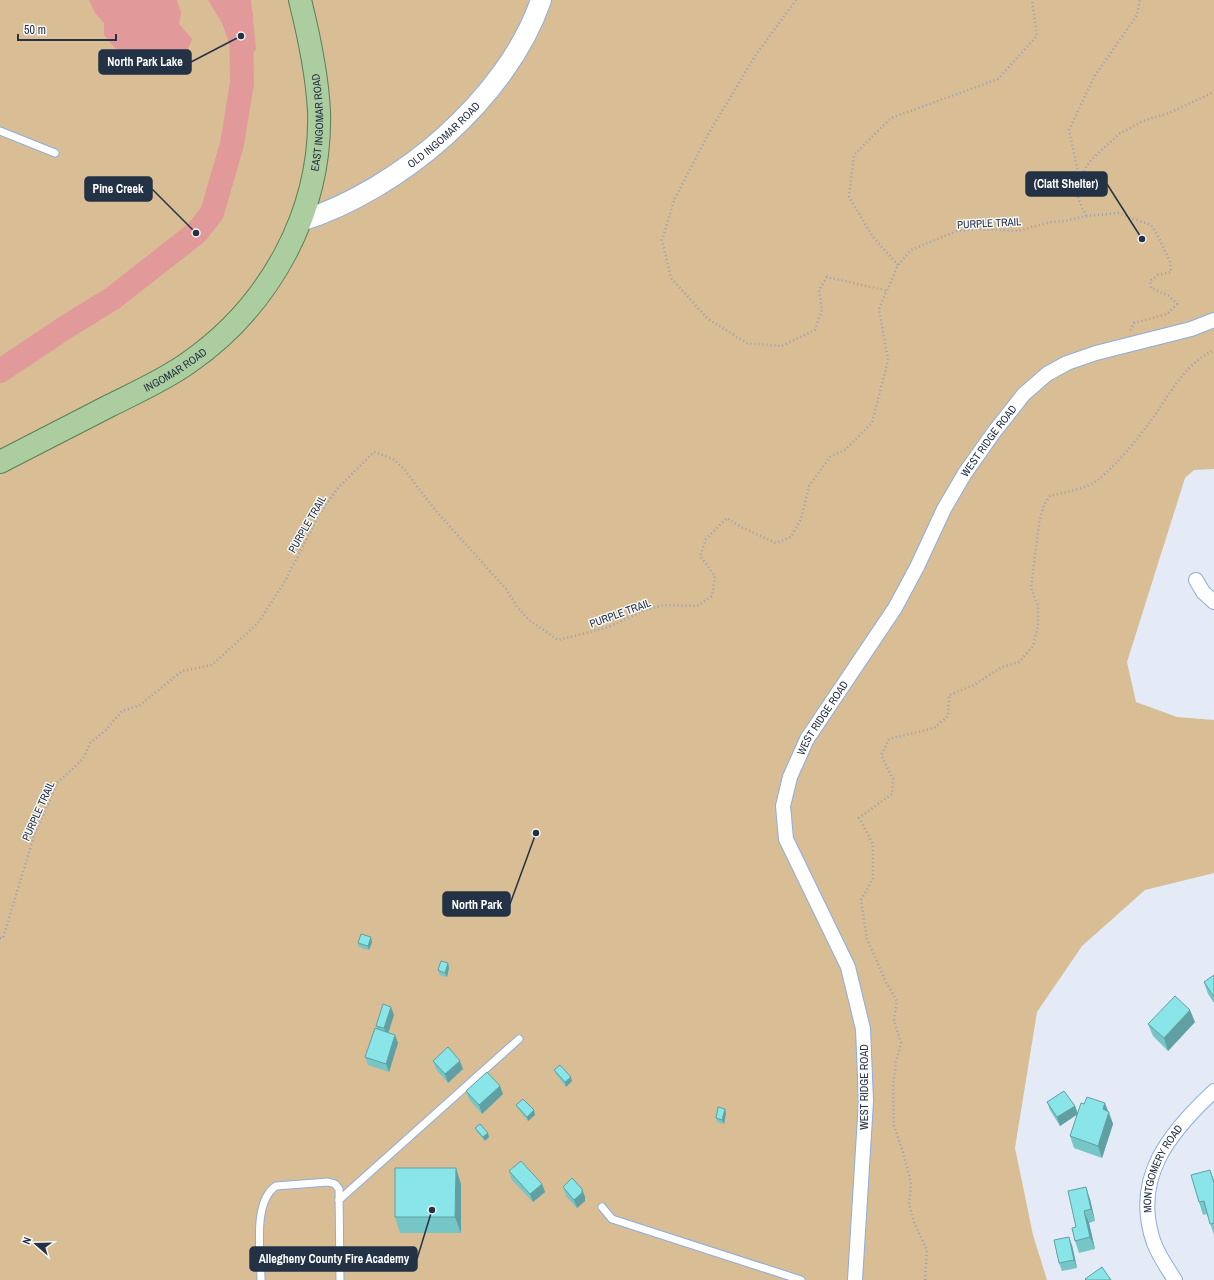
<svg xmlns="http://www.w3.org/2000/svg" width="1214" height="1280" font-family="'Archivo Narrow',sans-serif">
<rect width="100%" height="100%" fill="#e4ebf6"/>
<path fill="#d8bd95" d="M0,0H1214V469L1194,470L1185,478L1127,662L1136,702L1177,717L1214,720V873L1145,890L1082,946L1037,1012L1015,1148L1033,1235L1047,1280H0Z"/>
<g fill="#e2999a">
<path d="M89,0H177L181,13L179,24L192,39L181,65L159,73L151,55L137,65L123,57L104,35V23L95,13Z"/>
<path d="M208,0H251L256,49L244,66L235,60L222,23Z"/>
</g>
<g fill="none" stroke-linecap="round" stroke-linejoin="round">
<path stroke="#e2999a" stroke-width="24" d="M0,371L66,327L113,298L196,233L212,213L232,144L242,83L241,16L235,0"/>
<defs>
<g id="lane">
<path d="M0,131L55,153"/>
<path d="M339,1200L519,1039"/>
<path d="M602,1207L612,1219L801,1280"/>
<path d="M261,1280C261,1254 252,1202 276,1186L328,1182L335,1184L339,1189L340,1280"/>
</g>
<g id="street">
<path d="M1196,580L1203,592L1214,602"/>
<path id="s1" d="M855,1280L866,1101L863,1029L848,967L786,839L783,806L790,777L807,739L895,608L917,567L944,509L965,473L994,432L1024,394L1047,374L1067,363L1096,353L1191,329L1214,320"/>
<path id="s2" d="M1175,1280C1167,1268 1159,1256 1154,1243C1131,1178 1170,1132 1214,1091"/>
</g>
<g id="secondary">
<path id="s3" d="M301,221C399,190 507,99 541,0"/>
</g>
<g id="primary">
<path id="s4" d="M0,462C37,443 74,424 111,405C137,392 164,380 188,363C270,306 322,212 319,111C317,73 309,36 300,0"/>
</g>
</defs>
<use href="#lane" stroke="#8baee0" stroke-width="9"/>
<use href="#street" stroke="#8baee0" stroke-width="16"/>
<use href="#secondary" stroke="#8baee0" stroke-width="22"/>
<use href="#primary" stroke="#588156" stroke-width="24"/>
<g stroke="#9aa3b2" stroke-width="2.5" stroke-dasharray="1 3" stroke-linecap="butt">
<path d="M796,0L755,56L710,131L675,198L662,240L671,278L708,319L747,343L782,346L815,330L822,310L819,290L827,277L888,291"/>
<path d="M1079,177L1069,130L1094,77L1137,15L1140,0"/>
<path d="M1086,216L1118,213L1151,225L1158,236L1170,262L1171,272L1158,275L1150,281L1151,288L1169,296L1177,304L1167,314L1134,323L1130,331"/>
<path d="M898,265L873,237L849,197L854,155L891,118L998,79L1037,36L1032,0"/>
<path d="M0,938H3L34,836L57,783L83,759L90,743L105,731L122,711L140,705L182,671L212,665L258,623L284,583L320,513L338,488L374,452L393,459L403,468L436,511L506,589L518,608L529,620L558,640L606,628L646,610L663,605L697,606L712,596L715,576L700,556L706,539L727,518L741,527L776,543L791,537L801,519L809,486L830,457L845,450L872,423L888,360L879,309L898,265L911,250L957,231L981,229L1018,231L1050,222L1065,221L1086,216L1078,198L1079,178L1091,160L1119,134L1143,121L1169,113L1214,92"/>
<path d="M925,1280L927,1250L914,1222L909,1204L911,1183L903,1152L894,1126L893,1087L896,1062L901,1043L894,1020L897,1001L886,982L867,939L861,900L873,879V844L859,818L892,794L893,779L881,755L889,739L934,728L948,716L949,695L972,686L1002,667L1019,662L1033,646L1038,626V606L1031,588L1039,523L1044,505L1050,496C1065,492 1087,489 1099,479C1115,466 1137,440 1150,422C1169,396 1183,365 1214,350"/>
</g>
<use href="#lane" stroke="#fff" stroke-width="7"/>
<use href="#street" stroke="#fff" stroke-width="14"/>
<use href="#secondary" stroke="#fff" stroke-width="20"/>
<use href="#primary" stroke="#accd9f" stroke-width="22"/>
</g>
<g fill="#76c5c7">
<path d="M372,942L369,950L359,947L358,943Z"/>
<path d="M448,963L449,968L447,977L440,975L438,970Z"/>
<path d="M1214,975V1003L1208,994L1204,982Z"/>
<path d="M394,1015L388,1033L398,1043L389,1072L368,1065L365,1057L377,1028L376,1026Z"/>
<path d="M1195,1022L1168,1051L1153,1036L1148,1024Z"/>
<path d="M433,1061L463,1069L448,1083L436,1069Z"/>
<path d="M554,1070L572,1081L566,1087L556,1074Z"/>
<path d="M500,1086L503,1094L482,1114L469,1099L466,1091Z"/>
<path d="M1047,1102L1075,1106L1078,1114L1109,1112L1113,1124L1102,1158L1074,1148L1070,1136L1077,1114L1060,1126L1050,1110Z"/>
<path d="M516,1105L535,1115L528,1121L518,1109Z"/>
<path d="M725,1109L726,1113L724,1124L717,1122L716,1118Z"/>
<path d="M475,1128L489,1137L485,1141L477,1132Z"/>
<path d="M1210,1170L1214,1180V1235L1207,1214L1203,1215L1199,1202Z"/>
<path d="M509,1171L542,1184L545,1192L533,1202L512,1180Z"/>
<path d="M461,1184V1233H400L395,1217Z"/>
<path d="M563,1187L582,1189L585,1197V1201L577,1208L566,1196Z"/>
<path d="M1090,1199L1095,1221L1089,1223L1095,1249L1079,1253L1075,1241L1076,1227Z"/>
<path d="M1072,1245L1077,1268L1062,1271L1059,1263Z"/>
</g>
<g fill="#60a0a2">
<path d="M371,937L372,942L369,950L368,946Z"/>
<path d="M448,963L449,968L447,977L445,973Z"/>
<path d="M391,1007L394,1015L387,1037L384,1028Z"/>
<path d="M1190,1010L1195,1022L1168,1051L1164,1038Z"/>
<path d="M395,1035L398,1043L389,1072L386,1064Z"/>
<path d="M460,1061L463,1069L448,1083L445,1074Z"/>
<path d="M571,1077L572,1081L566,1087L565,1082Z"/>
<path d="M500,1086L503,1094L482,1114L479,1105Z"/>
<path d="M1105,1103L1113,1124L1102,1158L1098,1146L1103,1109Z"/>
<path d="M1075,1106L1078,1114L1060,1126L1057,1117Z"/>
<path d="M725,1109L726,1113L724,1124L722,1120Z"/>
<path d="M534,1110L535,1115L528,1121L527,1117Z"/>
<path d="M488,1133L489,1137L485,1141L483,1137Z"/>
<path d="M456,1168L461,1184V1233L455,1217Z"/>
<path d="M542,1184L545,1192L533,1202L530,1194Z"/>
<path d="M1086,1187L1090,1199L1095,1221L1091,1209Z"/>
<path d="M582,1189L585,1197V1201L577,1208L574,1200Z"/>
<path d="M1084,1211L1089,1223L1095,1249L1090,1237Z"/>
<path d="M1069,1237L1072,1245L1077,1268L1074,1260Z"/>
</g>
<g fill="#89e5e7" stroke="#60a0a2">
<path d="M361,934L371,937L368,946L358,943Z"/>
<path d="M441,961L448,963L445,973L438,970Z"/>
<path d="M1214,975V997L1204,982Z"/>
<path d="M1175,996L1190,1010L1164,1038L1148,1024Z"/>
<path d="M383,1004L391,1007L384,1028L376,1026Z"/>
<path d="M375,1028L395,1035L386,1064L365,1057Z"/>
<path d="M448,1047L460,1061L445,1074L433,1061Z"/>
<path d="M560,1065L571,1077L565,1082L554,1070Z"/>
<path d="M487,1072L500,1086L479,1105L466,1091Z"/>
<path d="M1064,1091L1075,1106L1057,1117L1047,1102Z"/>
<path d="M1087,1097L1105,1103L1103,1109L1109,1112L1098,1146L1070,1136L1081,1103L1084,1104Z"/>
<path d="M523,1099L534,1110L527,1117L516,1105Z"/>
<path d="M718,1107L725,1109L722,1120L716,1118Z"/>
<path d="M480,1124L488,1133L483,1137L475,1128Z"/>
<path d="M521,1161L542,1184L530,1194L509,1171Z"/>
<path d="M395,1168H456L455,1217H395Z"/>
<path d="M1210,1170L1214,1183V1223L1210,1224L1204,1201L1199,1202L1191,1175Z"/>
<path d="M572,1178L582,1189V1193L574,1200L563,1187Z"/>
<path d="M1086,1187L1091,1209L1084,1211L1090,1237L1075,1241L1072,1228L1076,1227L1068,1191Z"/>
<path d="M1069,1237L1074,1260L1059,1263L1054,1240Z"/>
<path d="M1102,1267L1111,1280H1086L1085,1279Z"/>
</g>
<g text-anchor="middle" dominant-baseline="central" stroke-width="3" stroke-linejoin="round" paint-order="stroke">
<g font-size="11" fill="#243246" stroke="#f8f8f8">
<text stroke="none"><textPath href="#s4" startOffset="497">EAST INGOMAR ROAD</textPath></text>
<text stroke="none"><textPath href="#s3" startOffset="168">OLD INGOMAR ROAD</textPath></text>
<text transform="translate(989 223) rotate(-3)">PURPLE TRAIL</text>
<text stroke="none"><textPath href="#s4" startOffset="198">INGOMAR ROAD</textPath></text>
<text stroke="none"><textPath href="#s1" startOffset="912">WEST RIDGE ROAD</textPath></text>
<text transform="translate(307 524) rotate(-60)">PURPLE TRAIL</text>
<text transform="translate(620 613) rotate(-20)">PURPLE TRAIL</text>
<text stroke="none"><textPath href="#s1" startOffset="588">WEST RIDGE ROAD</textPath></text>
<text transform="translate(38 811) rotate(-66)">PURPLE TRAIL</text>
<text transform="translate(864 1087) rotate(-90)">WEST RIDGE ROAD</text>
<text stroke="none"><textPath href="#s2" startOffset="121">MONTGOMERY ROAD</textPath></text>
</g>
</g>
<path fill="none" stroke="#243246" stroke-width="1.5" d="M241 36L191 62M1142 239L1107 184M196 233L152 189M536 833L510 904M432 1210L417 1259"/>
<g fill="#243246" stroke="#f8f8f8" stroke-width="1.5">
<circle cx="241" cy="36" r="4"/>
<circle cx="1142" cy="239" r="4"/>
<circle cx="196" cy="233" r="4"/>
<circle cx="536" cy="833" r="4"/>
<circle cx="432" cy="1210" r="4"/>
</g>
<g fill="#243246" stroke="#243246" stroke-width="1.5">
<rect x="99" y="50" width="92" height="24" rx="4"/>
<rect x="1026" y="172" width="81" height="24" rx="4"/>
<rect x="85" y="177" width="67" height="24" rx="4"/>
<rect x="443" y="892" width="67" height="24" rx="4"/>
<rect x="250" y="1247" width="167" height="24" rx="4"/>
</g>
<g font-size="12" text-anchor="middle" font-weight="bold" fill="#fff">
<text x="145" y="66">North Park Lake</text>
<text x="1066" y="188">(Clatt Shelter)</text>
<text x="118" y="193">Pine Creek</text>
<text x="477" y="909">North Park</text>
<text x="334" y="1263">Allegheny County Fire Academy</text>
</g>
<g transform="translate(36 1244) rotate(290)" stroke="#f8f8f8" stroke-width="3" paint-order="stroke">
<path d="M0-3L7 15L0 10L-7 15Z" fill="#243246"/>
<text y="-6" font-size="11" font-weight="bold" text-anchor="middle" fill="#243246">N</text>
</g>
<path d="M18 34v6h98v-6" fill="none" stroke="#243246" stroke-width="2"/>
<text x="24" y="34" font-size="12" fill="#243246" stroke="#f8f8f8" stroke-width="3" paint-order="stroke">50 m</text>
</svg>
